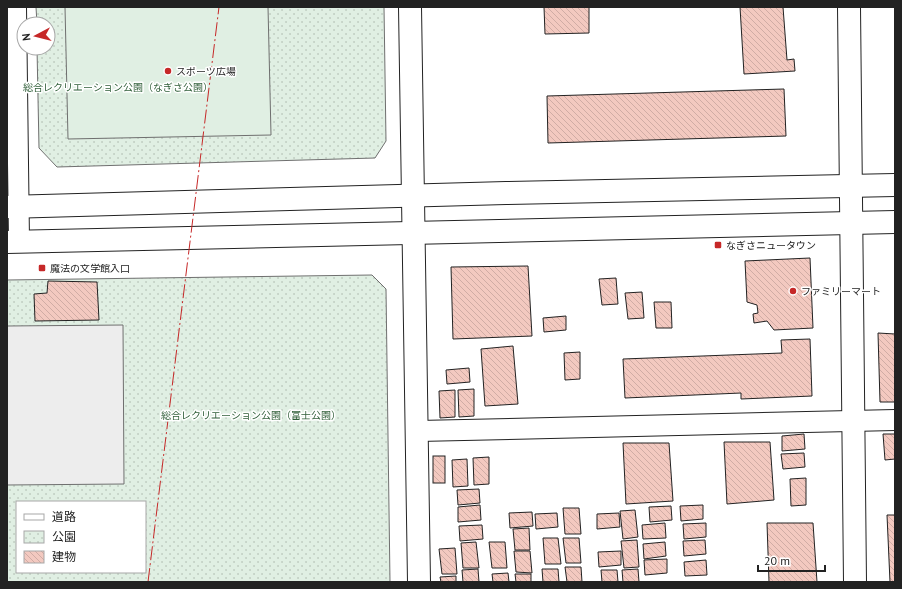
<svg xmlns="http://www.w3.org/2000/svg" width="902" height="589" font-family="'PT Sans','Noto Sans JP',sans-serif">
<defs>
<pattern id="park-dots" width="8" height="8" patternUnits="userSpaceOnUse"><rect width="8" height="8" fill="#e0efe3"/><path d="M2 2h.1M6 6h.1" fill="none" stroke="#c0cdc2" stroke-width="1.8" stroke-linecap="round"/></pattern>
<pattern id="building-back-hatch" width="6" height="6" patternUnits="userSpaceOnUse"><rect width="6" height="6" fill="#f3c9c0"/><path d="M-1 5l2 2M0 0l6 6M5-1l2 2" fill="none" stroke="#d0aca5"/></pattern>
</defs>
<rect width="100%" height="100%" fill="#fff"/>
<g fill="url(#park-dots)" stroke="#6f6f6f" fill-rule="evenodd">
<path d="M36,7H384L386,141L375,158L57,167L39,148L37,48H48V24H37Z"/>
<path d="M372,275L386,289L390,582H7V280ZM17,502H145V572H17Z"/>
</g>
<path fill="#e0efe3" stroke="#6f6f6f" d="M65,7H268L271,135L68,139Z"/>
<path fill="#ededed" stroke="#6f6f6f" d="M123,325L124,484L7,485V326Z"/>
<g fill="url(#building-back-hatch)" stroke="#222">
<path d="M544,7H589V33L545,34Z"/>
<path d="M740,7H783L787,60L794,59L795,71L744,74Z"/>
<path d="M784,89L786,136L548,143L547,96Z"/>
<path d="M810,258L813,328L774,330L767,321L754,323L753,314L758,313L757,305L747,302L745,261Z"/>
<path d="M528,266L532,336L453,339L451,267Z"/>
<path d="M616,278L618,304L602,305L599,279Z"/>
<path d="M48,281L97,282L99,320L35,321L34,294L47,293Z"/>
<path d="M642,292L644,318L628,319L625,293Z"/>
<path d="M654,302H671L672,328H656Z"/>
<path d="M566,316V330L544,332L543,318Z"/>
<path d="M878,333L895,334V402H880Z"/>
<path d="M810,339L812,396L741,399V393L625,398L623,359L782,353L781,340Z"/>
<path d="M513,346L518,404L485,406L481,349Z"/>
<path d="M580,352V379L565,380L564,353Z"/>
<path d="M469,368L470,382L447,384L446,370Z"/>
<path d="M474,389V416L459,417L458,390Z"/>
<path d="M455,390V417L440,418L439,391Z"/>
<path d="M804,434L805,449L782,451V436Z"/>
<path d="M883,434H895V459L885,460Z"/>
<path d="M724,442H770L774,500L727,504Z"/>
<path d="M623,443H669L673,501L626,504Z"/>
<path d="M804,453L805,467L783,469L781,454Z"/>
<rect x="433" y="456" width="12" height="27"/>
<path d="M489,457V484L474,485L473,458Z"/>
<path d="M467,459L468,486L453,487L452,460Z"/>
<path d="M806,478V505L791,506L790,479Z"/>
<path d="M479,489L480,503L458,505L457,490Z"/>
<path d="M480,505L481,520L458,522V507Z"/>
<path d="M703,505V519L681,521L680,506Z"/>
<path d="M671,506L672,520L650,522L649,507Z"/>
<path d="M563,508H579L581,534H565Z"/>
<path d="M635,510L638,537L623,539L620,511Z"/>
<path d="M532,512L533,526L510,528L509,513Z"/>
<path d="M557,513L558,527L536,529L535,514Z"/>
<path d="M619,513L620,527L597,529V514Z"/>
<path d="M887,515H895V582H890Z"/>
<path d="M665,523L666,538L643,539L642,525Z"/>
<path d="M706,523V537L684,539L683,524Z"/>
<path d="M767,523H813L817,582H769Z"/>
<path d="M482,525L483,539L460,541L459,526Z"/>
<path d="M529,528L530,550H515L513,529Z"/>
<path d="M543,538H558L561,564H545Z"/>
<path d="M563,538H579L581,563H566Z"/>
<path d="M637,540L639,567L624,568L621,541Z"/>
<path d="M705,540L706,554L684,556L683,541Z"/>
<path d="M476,542L479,568H463L461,543Z"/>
<path d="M489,542H505L507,568H492Z"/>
<path d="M665,542L666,556L644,559L643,544Z"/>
<path d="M455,548L457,574H442L439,549Z"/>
<path d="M514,551H530L532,573L516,572Z"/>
<path d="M621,551V565L599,567L598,552Z"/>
<path d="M667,559V573L645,575L644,560Z"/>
<path d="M706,560L707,575L685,576L684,562Z"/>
<path d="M565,567H581L582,582H567Z"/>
<path d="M478,569L479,582H463L462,570Z"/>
<path d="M542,569H558L559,582H543Z"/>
<path d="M638,569L639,582H623L622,570Z"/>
<path d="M601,570H617L618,582H602Z"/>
<path d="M508,573L509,582H493L492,574Z"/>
<path d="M515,574H531V582H516Z"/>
<path d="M456,576V582H441L440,577Z"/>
</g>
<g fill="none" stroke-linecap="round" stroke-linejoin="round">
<defs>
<g id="minor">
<path d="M16,7L19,241"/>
<path d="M418,431L895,420"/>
</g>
<g id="tertiary">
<path d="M410,7L419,582"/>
<path d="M849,7L855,582"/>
<path d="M7,207L506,193L895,185"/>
<path d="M7,242L895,222"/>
</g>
</defs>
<use href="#minor" stroke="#222" stroke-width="22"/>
<use href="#tertiary" stroke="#222" stroke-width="24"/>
<use href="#minor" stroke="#fff" stroke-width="20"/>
<use href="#tertiary" stroke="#fff" stroke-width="22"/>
<path stroke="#c62828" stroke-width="1" stroke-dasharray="14 3 2 3" stroke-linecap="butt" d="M148,582L219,7"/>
</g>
<g fill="#c62828" stroke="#fff" stroke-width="1.5">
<circle cx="168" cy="71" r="4"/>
<rect x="714" y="241" width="8" height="8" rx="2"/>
<rect x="38" y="264" width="8" height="8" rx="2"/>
<circle cx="793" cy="291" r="4"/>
</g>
<g text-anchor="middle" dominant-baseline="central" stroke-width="3" stroke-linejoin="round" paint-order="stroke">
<g font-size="10" fill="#222" stroke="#fff" text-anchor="start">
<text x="176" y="71">スポーツ広場</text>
<text x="726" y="245">なぎさニュータウン</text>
<text x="50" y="268">魔法の文学館入口</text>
<text x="801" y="291">ファミリーマート</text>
</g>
<g font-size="10" fill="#2f5e38" stroke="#fff">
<text x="118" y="87">総合レクリエーション公園（なぎさ公園）</text>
<text x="251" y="415">総合レクリエーション公園（富士公園）</text>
</g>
</g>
<rect width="902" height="589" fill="none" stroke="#222222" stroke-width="16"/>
<rect x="16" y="501" width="130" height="72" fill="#ffffff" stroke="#a7a7a7"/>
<rect x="24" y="514" width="20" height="6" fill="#ffffff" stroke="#a7a7a7"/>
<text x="52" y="521" font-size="12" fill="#222222">道路</text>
<rect x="24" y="531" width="20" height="12" fill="url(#park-dots)" stroke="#a7a7a7"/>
<text x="52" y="541" font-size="12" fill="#222222">公園</text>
<rect x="24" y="551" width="20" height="12" fill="url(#building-back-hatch)" stroke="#a7a7a7"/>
<text x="52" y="561" font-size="12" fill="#222222">建物</text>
<g transform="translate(36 36) rotate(263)"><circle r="19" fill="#ffffff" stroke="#a7a7a7"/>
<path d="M0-3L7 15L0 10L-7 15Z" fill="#c62828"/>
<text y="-6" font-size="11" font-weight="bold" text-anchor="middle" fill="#222222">N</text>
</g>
<path d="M758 565v6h67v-6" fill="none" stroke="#222222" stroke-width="2"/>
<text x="764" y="565" font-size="12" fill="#222222" stroke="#ffffff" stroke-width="3" paint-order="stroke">20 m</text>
</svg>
